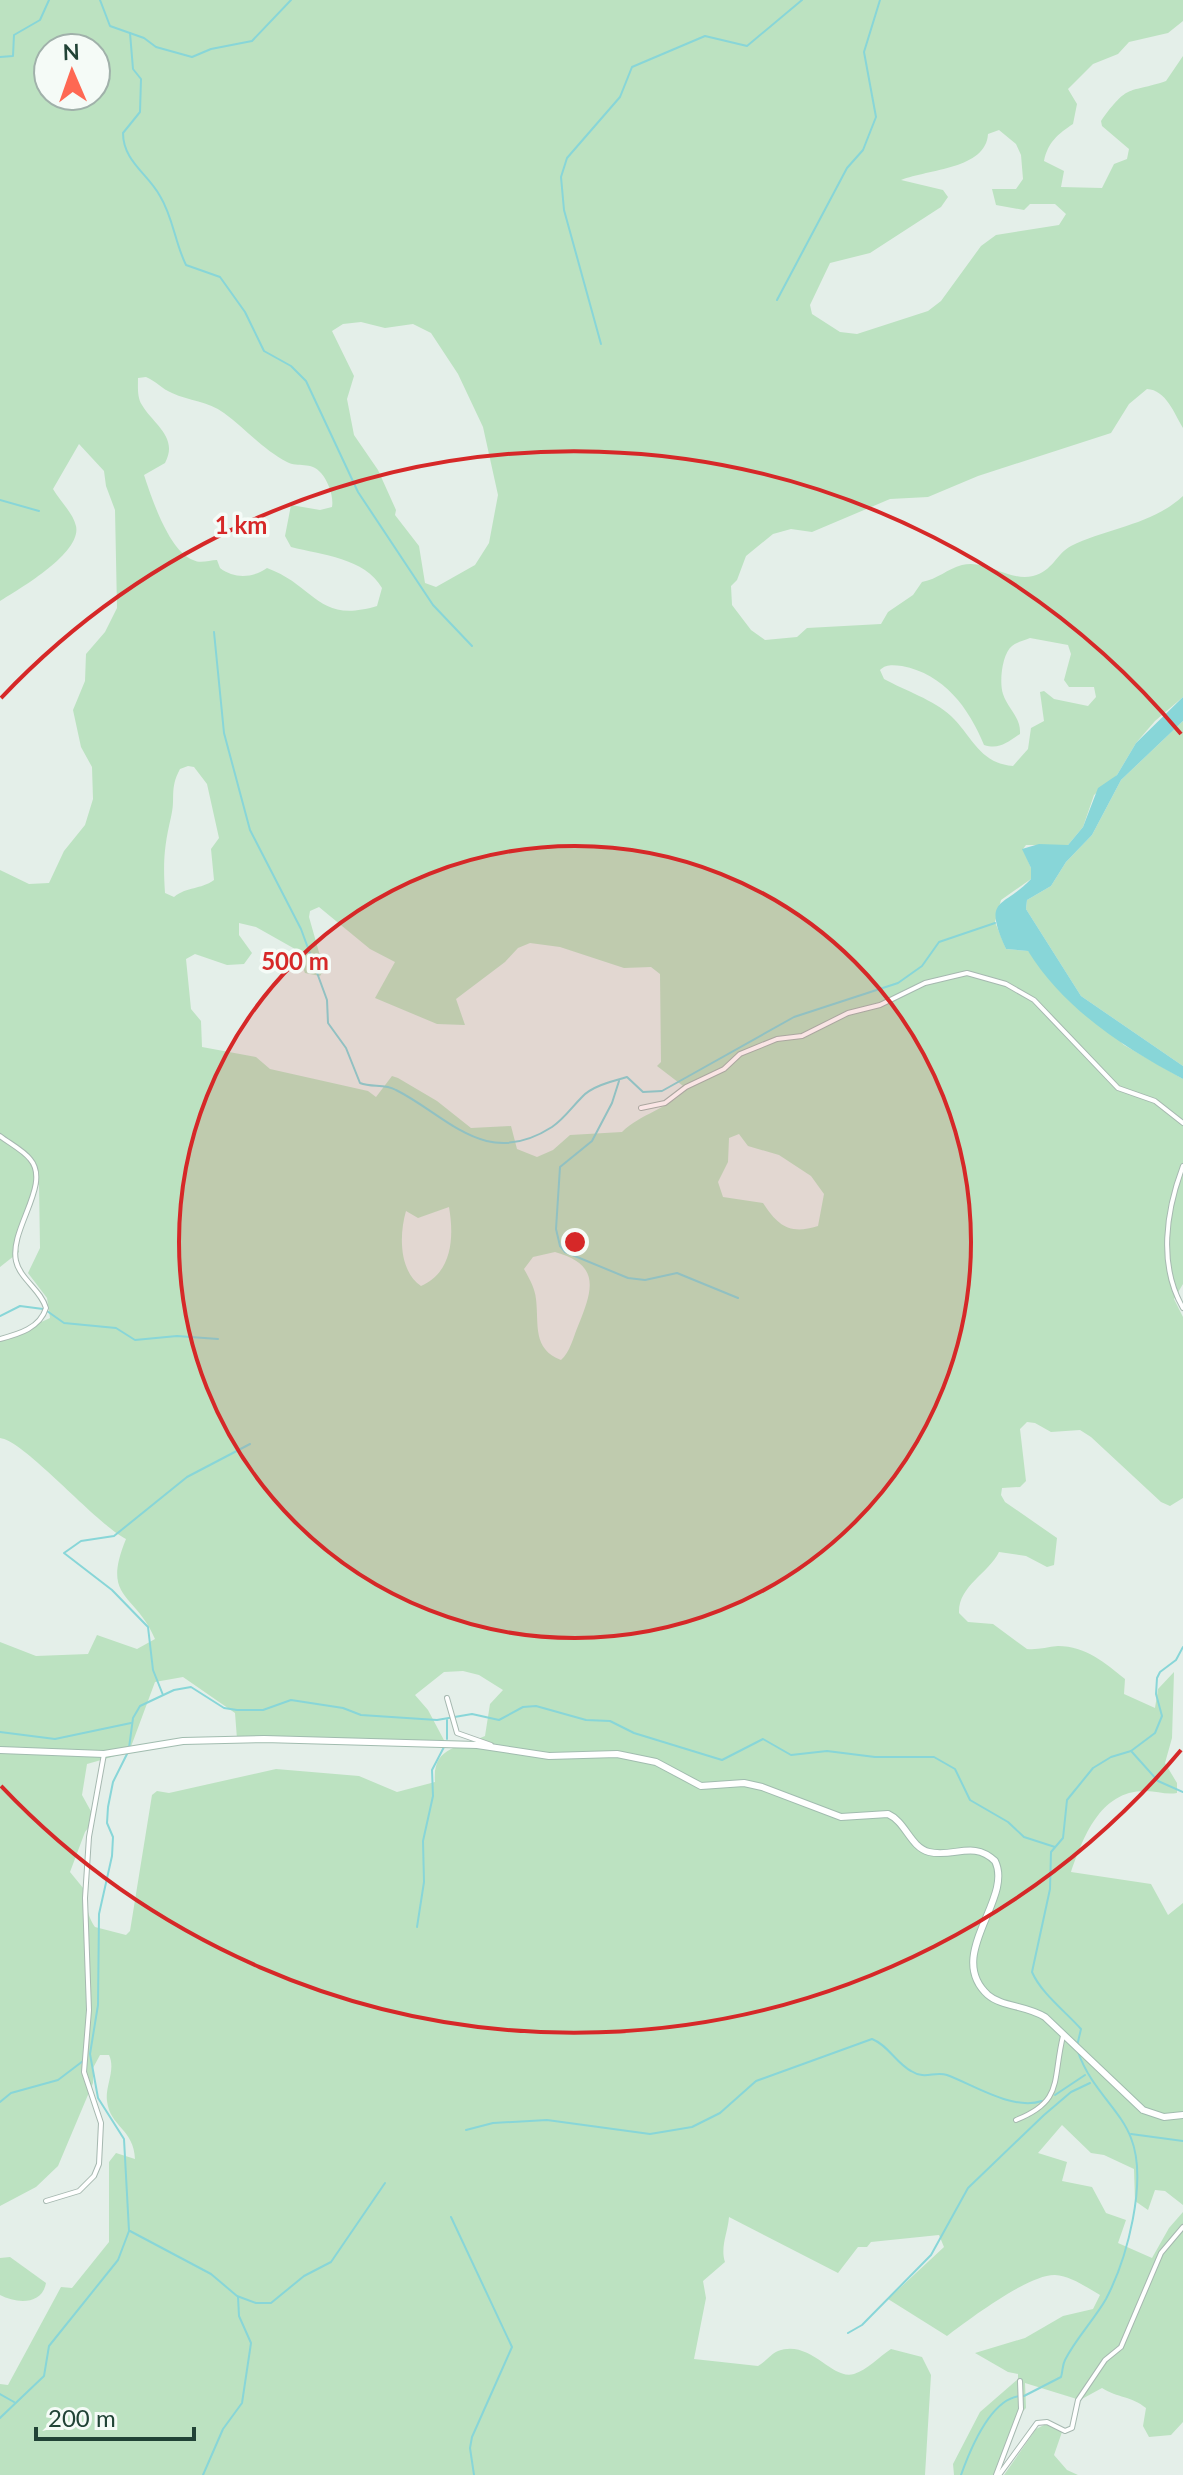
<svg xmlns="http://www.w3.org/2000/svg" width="1183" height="2475" font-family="Lato,sans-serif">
<rect width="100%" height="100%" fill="#e4efe9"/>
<g fill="#bce2c1" fill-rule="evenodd">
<path d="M0,0H1183V21L1168,33L1129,42L1118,54L1093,64L1068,89L1077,104L1073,124C1058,134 1048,142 1044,161L1064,171L1061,187L1102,188L1114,164L1127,159L1129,149L1102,126L1101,121C1129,82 1128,94 1166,81L1183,56V428C1174,413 1166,390 1147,389L1129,404L1111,433L978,476L928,497L890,499L812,532L791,529L773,534L746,556L737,580L731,586L732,605L751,630L765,640L797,637L807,628L881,624L888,612L913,595L922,582C938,579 947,569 962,565C987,559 1009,582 1033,576C1052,572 1057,553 1071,546C1107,528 1152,525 1183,496V697L1155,721L1136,743L1117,775L1094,795L1083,827L1068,845H1026L1023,849L1031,868V879L1001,900L995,922L1006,949L1028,951L1124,1045L1183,1079V1284L1174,1299L1183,1317V1498L1170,1506L1161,1502L1091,1437L1080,1430L1051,1432L1035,1423L1027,1422L1020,1429L1026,1481L1020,1487L1002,1488L1001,1495L1005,1502L1057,1538L1054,1565L1047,1567L1026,1556L999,1552C988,1574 958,1586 959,1613L968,1622L993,1624L1027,1649C1038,1650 1047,1647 1058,1646C1086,1646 1105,1663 1125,1679L1124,1694L1155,1708L1158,1689L1174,1672L1172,1738L1165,1763L1177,1783V1793C1166,1795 1157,1791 1146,1791C1100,1790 1083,1838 1071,1872L1151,1884L1168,1915L1183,1903V2205L1165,2191L1155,2190L1148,2210L1135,2201L1134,2169L1104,2155L1091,2153L1062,2125L1038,2153L1067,2162L1062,2181L1092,2187L1106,2213L1126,2220L1118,2243L1152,2258L1169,2228L1183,2212V2422L1171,2435L1149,2437L1143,2426L1146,2408C1131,2396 1118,2398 1102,2388L1080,2400L1025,2383L1026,2408L1015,2420L997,2475H954L953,2464L980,2412L1018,2379V2374L1008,2372L975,2353L1025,2338L1063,2316L1093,2309L1100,2295C1086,2287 1071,2276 1055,2275C1029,2274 968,2320 947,2336L888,2299L944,2247L939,2235L871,2242L867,2247H858L838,2273L729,2217C728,2232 720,2247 725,2262L703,2281L706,2298L694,2359L758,2366C765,2362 771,2354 778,2351C811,2339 832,2381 854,2374C867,2370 880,2356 891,2349L922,2357L931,2375L925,2475H0V2384L8,2385L61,2287L72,2288L109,2242V2162L116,2153L135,2159C134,2129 110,2127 107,2101C105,2086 116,2070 109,2055H100L93,2068V2083L58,2166L36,2187L0,2206V1642L36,1656L88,1654L97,1635L137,1649L155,1639C135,1592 101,1600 126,1539C95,1523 25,1441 0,1438V1341L50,1318L47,1298L28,1273L40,1248L39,1184L32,1194L17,1247L19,1252L0,1267V870L29,884L49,883L64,851L85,825L93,799L92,767L81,747L73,710L85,681L86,654L105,632L117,608L115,510L106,486L104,471L79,444L53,489C60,501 73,513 76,526C82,553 19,589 0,601ZM48,48H96V96H48ZM999,130L1016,144L1021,155L1023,179L1016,189H992L996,205L1024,210L1030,204H1055L1066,214L1059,225L996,235L981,246L941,301L928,311L857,334L840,332L812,314L810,305L830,263L870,253L941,207L948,197L943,190L901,180C929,169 986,169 988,134ZM361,322L385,328L413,324L431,333L458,374L483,427L498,495L489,543L475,565L436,587L425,583L419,546L395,515L396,510L378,470L354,435L347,399L354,376L332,331L343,324ZM146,377C156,381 162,389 172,393C189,401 208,401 224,413C246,429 262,449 287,462C298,468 311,461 321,473C328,481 334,496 332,507L320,510L291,505L285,536L291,547C322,555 365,558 382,588L377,606C317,624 316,586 267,568C253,578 234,579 220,568L217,560C209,560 201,564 193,560C169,551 152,499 144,475L165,463C179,437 153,424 142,405C137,397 138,387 138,378ZM1030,638L1068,645L1071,654L1064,680L1069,687H1094L1096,697L1088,706L1054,699L1044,691L1040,692L1044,721L1031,728L1028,749L1013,766C979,763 973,737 951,716C934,700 904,690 884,679L880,670C886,664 893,665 902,666C944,674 969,708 984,745C1000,750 1007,742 1020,734C1021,717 1008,709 1003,694C999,682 1002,654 1012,646C1017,642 1025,640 1030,638ZM188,766L194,767L207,784L219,838L211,849L214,880C200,890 188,886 174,897L165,893C163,862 164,847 171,817C176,798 169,789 180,769ZM319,907L370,949L395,962L375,998L437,1024L465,1025L456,999L505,962L518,948L530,943L560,947L624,968L651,967L660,974L661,1062L657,1066L687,1089C666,1110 642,1113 622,1132L570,1135L553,1150L537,1157L517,1149L511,1126L471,1128L437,1101L398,1078L392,1076L376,1097L368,1091L270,1069L256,1057L202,1047L201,1021L191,1009L186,959L195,954L227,965L244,964L252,953L239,935V923L256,927L295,949L305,973L320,976L324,970L309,917L310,911ZM739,1134L748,1146L779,1155L811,1176L824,1194L818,1226C790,1235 778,1226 763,1203L723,1197L718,1182L728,1162L729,1138ZM449,1207C454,1236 453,1272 421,1286C399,1271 399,1235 406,1211L418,1218ZM555,1252C601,1265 593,1289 578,1326C573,1338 570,1352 561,1360C532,1349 539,1324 536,1299C535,1288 529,1278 524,1269L533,1257ZM463,1671L479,1675L503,1690L490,1704L485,1736C459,1748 432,1746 435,1782L397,1792L359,1776L276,1769L169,1793L157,1791L152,1795L130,1931L126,1935L95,1927C88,1917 85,1905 88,1894L70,1872L85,1832L92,1823L93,1815L82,1795L87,1764L129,1752L155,1682L183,1677L235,1713L237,1739L446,1744L428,1710L415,1695L444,1672Z"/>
<path d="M1183,721V1066L1081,996L1026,909L1027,900L1051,886L1066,862L1092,835L1121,780Z"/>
<path d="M10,2257L46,2283C42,2305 17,2304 0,2295V2258Z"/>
<path d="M1048,2423L1062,2432L1054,2455L1067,2470L1078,2475H1004L1036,2429Z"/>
</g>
<path fill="#88d6d8" d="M1183,697V721L1121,780L1092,835L1066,862L1051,886L1027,900L1026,909L1081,996L1183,1066V1079C1123,1047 1064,1009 1028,951L1006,949C982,896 1003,909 1031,879V868L1022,849L1039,844L1068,845L1083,827L1098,788L1117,775L1136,743Z"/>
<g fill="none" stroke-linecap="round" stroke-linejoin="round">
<g stroke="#88d6d8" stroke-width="2">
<path d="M100,0L110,26L144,38L156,47L192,57L211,49L252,41L291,0"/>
<path d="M130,33L133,69L141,79L140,112L123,133C123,161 148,174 160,196C173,217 175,243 186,265L220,277L245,312L264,351L291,366L306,381L358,492L433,605L472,646"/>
<path d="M0,57L13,56L14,35L40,20L49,0"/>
<path d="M777,300L847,168L863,150L876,117L864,52L880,0"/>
<path d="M601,344L564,210L561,177L567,158L620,97L632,67L705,36L747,46L802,0"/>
<path d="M0,500L39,511"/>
<path d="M214,632L224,733L250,830L301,929L327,1000L328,1023L346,1048L360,1083C372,1088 384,1083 396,1090C448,1116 485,1170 552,1127C564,1119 572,1107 582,1097C592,1086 613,1081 627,1077L643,1092L662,1091L794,1017L898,983L922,966L939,942L995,923"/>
<path d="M619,1081L612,1103L592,1141L560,1167L556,1229L560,1246L565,1252L628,1278L645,1280L677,1273L738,1298"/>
<path d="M47,1311L64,1323L116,1328L135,1340L177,1336L218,1339"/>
<path d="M0,1316L20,1306L43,1309"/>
<path d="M163,1695L153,1670L148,1627L112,1590L64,1553L81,1541L114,1536L187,1477L250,1444"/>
<path d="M0,1732L55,1739L131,1723"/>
<path d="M447,1739V1720"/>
<path d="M129,1748L133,1718L140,1706L174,1690L191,1687L224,1708L237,1710H263L291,1700L343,1708L361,1715L437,1720L472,1714L499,1720L523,1707L536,1706L586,1720L610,1721L634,1733L722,1760L763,1739L791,1755L827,1751L875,1757H934L955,1769L970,1800L1008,1822L1024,1837L1055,1847"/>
<path d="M1132,1752L1158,1781L1183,1792"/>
<path d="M417,1927L424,1882L423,1841L433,1796L432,1770L444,1747"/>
<path d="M1077,2046L1081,2029C1065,2011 1041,1993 1032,1972L1050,1889L1051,1852L1063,1838L1067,1800L1093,1768L1111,1757L1131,1751L1155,1733L1162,1716L1156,1694L1157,1678L1160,1672L1176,1660L1183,1647"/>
<path d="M1055,2095L1085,2075"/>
<path d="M0,2102L11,2093L58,2080L83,2061"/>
<path d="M466,2130L493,2123L547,2120L650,2134L692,2127L720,2113L756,2081L872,2039C888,2045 896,2063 911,2071C925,2080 934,2071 947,2075C974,2085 1013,2111 1042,2101"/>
<path d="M1131,2134L1183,2141"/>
<path d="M451,2217L512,2347L472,2437L470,2448L474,2475"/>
<path d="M130,2231L211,2274L237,2296L256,2303H271L304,2276L331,2262L385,2183"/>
<path d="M848,2333L862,2325L931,2255L968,2188L1044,2115L1071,2092L1090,2083"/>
<path d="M0,2394L14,2402"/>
<path d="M1024,2396L1061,2377C1063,2371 1062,2366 1065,2360C1076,2338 1094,2320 1106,2299C1127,2259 1148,2181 1131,2138C1120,2109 1091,2089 1078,2052"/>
<path d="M0,2418L44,2376L49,2346L118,2260L129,2231L124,2139L98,2098L90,2054L98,2005L99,1914L112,1856L113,1837L107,1823L108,1807L113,1782L127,1754"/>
<path d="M203,2475L223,2429L242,2403L251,2343L239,2316L238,2297"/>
<path d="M961,2475C970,2450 990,2399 1020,2396"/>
</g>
<defs>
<g id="minor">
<path d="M641,1108L665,1103L686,1087L724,1069L740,1054L777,1039L802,1036L848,1013L880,1005L925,983L967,973L1006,984L1034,1000L1118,1088L1155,1101L1183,1123"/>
<path d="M0,1136C9,1143 23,1150 30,1159C52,1184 9,1229 16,1261C20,1279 41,1290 46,1308C40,1328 19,1334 0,1339"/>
<path d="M1183,1166C1166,1211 1158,1265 1183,1308"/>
<path d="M447,1698L457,1733L491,1745"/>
<path d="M1016,2120C1064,2101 1052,2081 1063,2036"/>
<path d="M46,2201L79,2191L94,2176L99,2164L101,2123L84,2072L89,2010L85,1898L89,1837L104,1754"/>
<path d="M996,2475L1021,2409L1020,2381"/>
<path d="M999,2475L1037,2423L1047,2422L1065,2431L1072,2428L1078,2400L1105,2360L1121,2347L1161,2253L1183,2227"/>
</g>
<path id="secondary" d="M0,1750L104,1754L183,1741L264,1739L477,1745L549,1756L617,1754L656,1762L701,1786L744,1783L762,1787L841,1817L888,1814C906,1822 910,1847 929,1852C954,1858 973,1840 995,1861C1014,1899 944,1955 988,1995C1002,2007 1026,2005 1045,2017L1143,2110L1164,2117L1183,2115"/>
</defs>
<use href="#minor" stroke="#a6b8b0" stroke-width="6"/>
<use href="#secondary" stroke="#a1bcaf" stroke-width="8"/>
<use href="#minor" stroke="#fff" stroke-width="4"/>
<use href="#secondary" stroke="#fff" stroke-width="6"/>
</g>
<circle cx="575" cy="1242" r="396" fill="#d62828" fill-opacity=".12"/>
<g fill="none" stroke="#d62828" stroke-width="4">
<circle cx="575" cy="1242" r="396"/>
<path d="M1181 1750A791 791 0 0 1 1 1786M1 698A791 791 0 0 1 1181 734"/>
</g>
<circle cx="575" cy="1242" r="12" fill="#d62828" stroke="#f5fbf7" stroke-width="4"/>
<g font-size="24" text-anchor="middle" font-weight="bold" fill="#d62828" stroke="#f5fbf7" stroke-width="7" stroke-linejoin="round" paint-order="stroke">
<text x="241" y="534">1 km</text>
<text x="295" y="970">500 m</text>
</g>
<g transform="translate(72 72) rotate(358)"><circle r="38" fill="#f5fbf7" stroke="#a0b1aa" stroke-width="2"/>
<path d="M0-6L14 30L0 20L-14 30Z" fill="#fe6853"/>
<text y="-12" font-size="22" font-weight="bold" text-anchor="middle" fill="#214336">N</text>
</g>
<path d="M36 2427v12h158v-12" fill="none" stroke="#214336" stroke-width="4"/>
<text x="48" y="2427" font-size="24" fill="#214336" stroke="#f5fbf7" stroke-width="6" paint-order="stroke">200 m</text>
</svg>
